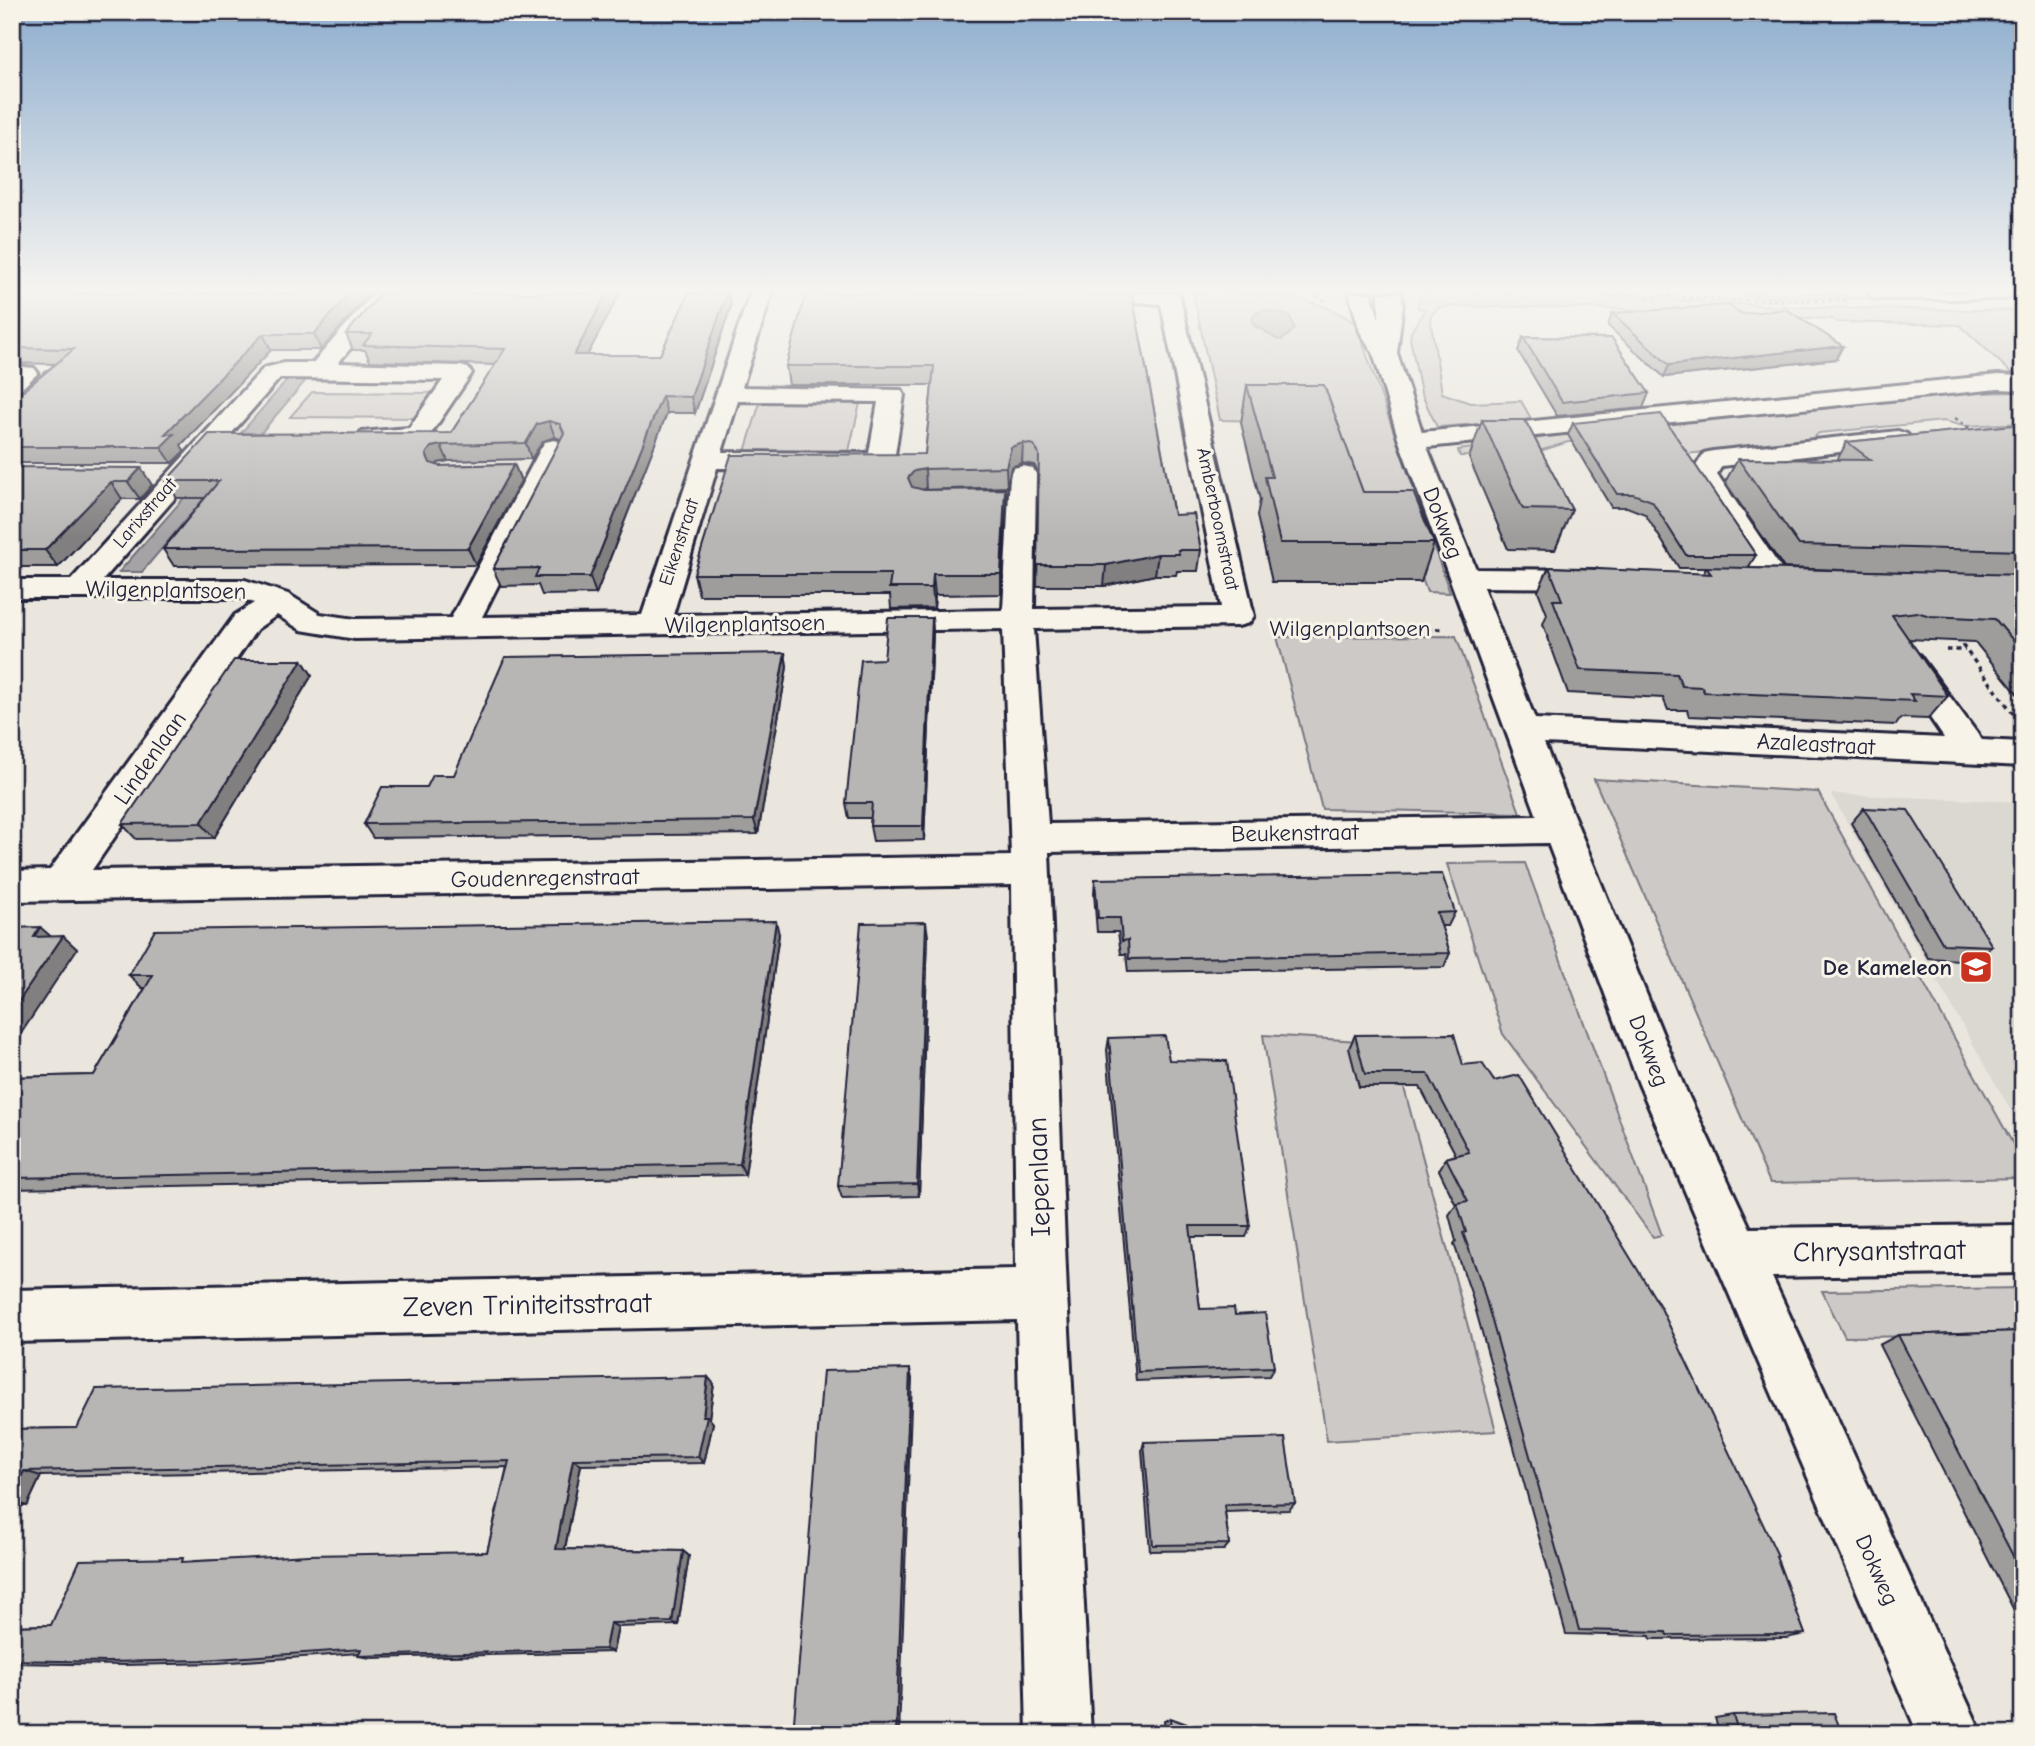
<svg xmlns="http://www.w3.org/2000/svg" width="2035" height="1746" font-family="'Comic Neue',sans-serif">
<rect width="100%" height="100%" fill="#eae6de"/>
<filter id="ink" filterUnits="userSpaceOnUse"><feTurbulence type="fractalNoise" baseFrequency=".0143" numOctaves="2"/><feDisplacementMap in="SourceGraphic" scale="14" xChannelSelector="R" yChannelSelector="G"/><feConvolveMatrix kernelMatrix="1 2 1 2 8 2 1 2 1" color-interpolation-filters="sRGB"/></filter>
<g filter="url(#ink)">
<path fill="#dbd8d2" d="M1831,794L2023,802V1132Z"/>
<g fill="#cdc9c6" stroke="#787680" stroke-width="2" fill-rule="evenodd">
<path d="M1193,293C1247,293 1311,290 1356,324L1450,593L1427,592L1404,529H1354L1321,422L1220,420ZM1264,310L1290,316L1294,328L1289,335L1276,339L1269,333L1254,326Z"/>
<path d="M1421,293H1564L1794,307L2023,311V378H2017L1960,325L1837,322L1832,319L1594,308L1449,306L1438,308L1430,317L1442,393L1470,403L1521,401L1532,420L1437,427L1421,393L1410,338L1411,332L1425,310L1417,307Z"/>
<path d="M1735,293H1804L1904,299L1752,297Z"/>
<path d="M312,392L441,393L424,418L290,417Z"/>
<path d="M2023,392V423L1963,426L1944,421L1819,433L1809,441L1677,455L1668,442H1568L1521,457L1460,456L1458,450L1623,426L1904,395Z"/>
<path d="M761,399H861L848,455H744Z"/>
<path d="M1456,636L1520,813L1322,809L1277,637Z"/>
<path d="M1594,779L1818,792L2023,1162V1178L1770,1183Z"/>
<path d="M1525,863L1662,1235L1653,1237L1503,1034L1447,864Z"/>
<path d="M1263,1035L1392,1043L1496,1431L1327,1441Z"/>
<path d="M2023,1288V1335L1845,1337L1822,1291Z"/>
</g>
<g fill="#a6a3a6" stroke="#716f7b" stroke-width="2">
<path d="M1264,310L1290,316L1294,329L1282,340L1276,339L1252,322L1254,314Z"/>
<path d="M288,379H307L261,433H241Z"/>
<path d="M225,451H244L142,572H119Z"/>
</g>
<g fill="none" stroke-linecap="round" stroke-linejoin="round">
<defs>
<g id="minor">
<path d="M374,293H397L338,363L460,366L468,368L472,373L426,441L370,445L361,442L357,437L361,432L409,428L443,380L280,378L103,580H245L288,594L320,614L355,619L451,618L541,448L545,442L554,440L563,442L567,448L482,617L642,615L750,293H772L742,387L901,390L904,395L894,461L890,467L881,469L717,468L673,615L1003,610L1010,474L1013,468L1023,466L1033,468L1036,474L1034,609L1221,607L1161,304L1098,299L1090,298L1087,293H1179L1254,616L1249,623L1238,626L1034,629L1048,824L1537,816L1399,441L1373,353L1360,332L1349,293H1371L1379,319V293H1401L1403,303L1397,353L1422,432L1998,375L2023,376V390L1998,389L1427,447L1476,569L1595,570L1606,573L1610,579L1606,585L1595,588L1483,587L1535,719L1944,738L1892,662L1897,655L1908,652L1919,655L1982,740L2023,742V766L1544,743L1683,1084L1750,1228L2023,1225V1273L1772,1277L1982,1734H1918L1639,1084L1548,843L1049,852L1067,1294L1091,1734H1027L1017,1320L12,1342V1290L1016,1269L1012,885L12,901V871L50,870L235,615L254,603L241,598H12V580H71L264,368L284,363H313ZM738,401L878,402L869,453L722,452ZM277,615L301,630L355,639L1003,629L1011,856L92,870L257,629Z"/>
<path d="M12,366L34,368L38,373L21,389L12,391Z"/>
<path d="M1898,431L1907,434L1911,439L1907,444L1722,466L1717,474L1789,580L1785,586L1774,589L1763,586L1691,474L1704,453L1713,451Z"/>
</g>
<path id="major" d="M1869,293H2012L2009,298L2001,299H1880L1872,298Z"/>
</defs>
<use href="#minor" stroke="#22223b" stroke-width="6"/>
<use href="#major" stroke="#22223b" stroke-width="6"/>
<g stroke="#22223b" stroke-width="2.5" stroke-dasharray="3.5 3.5" stroke-linecap="butt">
<path d="M1294,293L1317,296"/>
<path d="M1619,293L1733,300L1849,301"/>
<path d="M1316,296L1327,302"/>
<path d="M1955,418L1972,430"/>
</g>
<g stroke="#22223b" stroke-width="3.5" stroke-dasharray="4.5 4.5" stroke-linecap="butt">
<path d="M1274,631L1443,629"/>
<path d="M1957,638L2015,716"/>
<path d="M1946,650H1965"/>
</g>
<use href="#minor" fill="#f7f3e8" fill-rule="evenodd"/>
<use href="#major" fill="#f7f3e8" fill-rule="evenodd"/>
</g>
<g fill="#9e9d9c" stroke="#22223b" stroke-width="2">
<path d="M12,293H370L321,350H271L181,445L184,451L172,463H12V400L55,364L12,363Z"/>
<path d="M381,293H620L587,355H660L689,293H728L731,306L695,413H667L596,594L542,595L538,585L501,586L493,569L561,439L555,437L543,441L531,459L448,461L438,463L437,465L440,466L514,464L521,481L476,565L174,566L163,549L205,498H177L166,481L451,433L495,365L370,361L365,350H353L346,334Z"/>
<path d="M1132,294L1174,515L1201,550L1198,571H1177L1176,575H1155L1104,586H1037L1039,474L1034,465L1022,463L1011,467L1007,487L923,490L1005,489V510L1001,594L935,595L934,608L891,609L890,595H699L694,574L925,454L932,385H789L786,366Z"/>
<path d="M1612,313L1742,314L1836,359L1664,377L1608,326Z"/>
<path d="M1523,337L1649,393L1643,408L1557,416L1518,351Z"/>
<path d="M1247,385L1363,492L1434,543L1421,582H1272L1257,516L1260,500L1241,423Z"/>
<path d="M1482,420L1572,510L1555,550L1508,549L1469,458Z"/>
<path d="M1573,423L1756,555L1748,568L1899,572L1784,568L1725,482L1738,459L1837,460L1847,442L2023,424V701L1975,642L1909,639L1948,696L1928,719L1901,718L1896,725L1689,716L1687,710H1668L1663,698L1568,693L1543,624L1547,614L1538,591L1549,567L1703,574L1706,568H1679L1645,514L1627,507H1611L1568,435Z"/>
<path d="M12,467L152,485L140,499H122L58,567H12Z"/>
<path d="M932,618L933,633L924,840L873,841L870,826L871,818H849L846,803L884,659Z"/>
<path d="M785,653L787,667L758,834L373,838L364,824L427,787L454,775Z"/>
<path d="M302,660L312,675L214,838L136,839L122,824Z"/>
<path d="M1864,808L1992,946L1976,961L1928,958L1851,823Z"/>
<path d="M1095,879L1455,912L1448,926H1441L1450,953L1444,967L1128,972L1126,954H1121L1118,932H1097L1094,893Z"/>
<path d="M779,934L745,1175L12,1189V1077L94,1075L145,988H142L129,975Z"/>
<path d="M928,936L919,1196L842,1198L838,1186Z"/>
<path d="M1355,1035L1463,1065L1776,1557L1805,1634L1786,1638L1651,1639L1650,1636L1566,1634L1471,1293L1454,1244L1456,1241L1449,1215L1456,1205L1439,1170L1446,1158L1456,1155L1420,1087H1359L1349,1048Z"/>
<path d="M1109,1038L1169,1060L1250,1226L1246,1237H1191L1200,1309L1235,1315L1274,1367L1269,1376L1136,1381L1107,1050Z"/>
<path d="M2023,1331V1628L1879,1345L1898,1335Z"/>
<path d="M714,1384L709,1418L713,1423L704,1463L581,1465L565,1549L683,1551L689,1556L678,1625L618,1627L613,1652L371,1658L358,1656L359,1653L217,1663L124,1665L12,1663V1626L51,1625L194,1561L487,1552L507,1467L41,1476L27,1506H12V1429L77,1428Z"/>
<path d="M1144,1442L1295,1503L1289,1510L1225,1512L1229,1544L1224,1550L1150,1551L1142,1450Z"/>
<path d="M1733,1715L1842,1734H1720L1715,1718Z"/>
<path d="M1170,1718L1200,1729L1417,1734H1165L1164,1721Z"/>
<path d="M1608,1724L1661,1734H1595L1593,1726Z"/>
</g>
<g fill="#817f7f" stroke="#22223b" stroke-width="2">
<path d="M350,293H370L321,350L314,334Z"/>
<path d="M607,293H620L579,371L574,355Z"/>
<path d="M727,293H728L731,306L695,413L691,397Z"/>
<path d="M263,334L271,350L181,445L184,451L172,463L161,447L165,434Z"/>
<path d="M1843,346L1836,359L1664,377L1669,365Z"/>
<path d="M662,396L667,413L596,594L590,577Z"/>
<path d="M549,421L555,437L543,441L531,459L526,443L537,424Z"/>
<path d="M1023,443L1022,463L1011,467L1007,487L1006,467L1011,447Z"/>
<path d="M441,445L448,461L438,463L433,471L426,454L431,447Z"/>
<path d="M514,464L521,481L476,565L468,548Z"/>
<path d="M141,468L152,485L140,499L128,482Z"/>
<path d="M925,469L926,489L915,491L910,499L908,478L914,471Z"/>
<path d="M111,482L122,499L58,567L45,550Z"/>
<path d="M1005,489V510L1001,594V574Z"/>
<path d="M1158,554L1155,575L1104,586L1106,565Z"/>
<path d="M933,574L935,595L934,608L932,588Z"/>
<path d="M932,618L933,633L924,840L923,826Z"/>
<path d="M785,653L787,667L758,834L754,820Z"/>
<path d="M302,660L312,675L214,838L201,823Z"/>
<path d="M776,921L779,934L745,1175L740,1164Z"/>
<path d="M926,922L928,936L919,1196L917,1184Z"/>
<path d="M40,927L55,940L34,937Z"/>
<path d="M63,936L77,949L12,1047V1011Z"/>
<path d="M910,1369L912,1379L899,1734H896Z"/>
<path d="M708,1377L714,1384L709,1418L713,1423L704,1463L698,1457Z"/>
<path d="M573,1459L581,1465L564,1553L556,1549Z"/>
<path d="M24,1471L41,1476L27,1506L12,1501V1494Z"/>
<path d="M683,1551L689,1556L678,1625L672,1622Z"/>
<path d="M610,1623L618,1627L613,1652L605,1649Z"/>
<path d="M654,1731L663,1733V1734H654Z"/>
</g>
<g fill="#b8b6b5" stroke="#22223b" stroke-width="2">
<path d="M12,293H350L314,334H263L165,434H174L161,447H12V400L74,349L12,348Z"/>
<path d="M381,293H607L574,355H660L689,293H727L691,397L662,396L590,577H535L539,568L493,569L564,433L560,424L549,421L537,424L526,443L441,445L431,447L426,454L430,463L440,466L514,464L468,548L163,549L219,481H166L209,434L451,433L505,349L363,345L372,334H346Z"/>
<path d="M806,293L1132,294L1174,515L1194,514L1201,550H1178L1179,554H1158L1106,565H1037L1039,454L1034,445L1023,443L1011,447L1006,467L925,469L914,471L908,478L912,487L924,490L1005,489L1001,574H933L932,588H889L891,574H694L731,455L925,454L934,366H786Z"/>
<path d="M1729,305L1742,314L1786,309L1843,346L1669,365L1612,313Z"/>
<path d="M1523,337L1612,338L1649,393L1562,402Z"/>
<path d="M1247,385H1324L1363,492H1413L1434,543H1280L1265,477H1272Z"/>
<path d="M1661,414L1756,555H1686L1652,501L1633,494H1617L1573,423Z"/>
<path d="M1482,420H1525L1572,510L1523,509Z"/>
<path d="M2023,424V551L1799,545L1738,459L1871,460L1847,442Z"/>
<path d="M12,467L141,468L128,482H111L45,550H12Z"/>
<path d="M1549,567L1711,574L1706,567L2023,575V652L1995,619L1930,616L1917,612L1892,615L1948,696L1910,694L1915,701L1704,692L1702,687L1682,686L1677,674L1580,670L1553,600H1562Z"/>
<path d="M888,618H932L923,826H870L872,803H846L861,660L884,659Z"/>
<path d="M785,653L754,820L364,824L382,787H427L433,775H454L505,657Z"/>
<path d="M234,660H302L201,823L122,824Z"/>
<path d="M1864,808L1908,810L1992,946L1943,944Z"/>
<path d="M1442,874L1455,912L1437,913L1450,953L1129,959L1128,940L1122,941L1120,918H1098L1095,879Z"/>
<path d="M776,921L740,1164L12,1178V1077L94,1075L153,975H129L155,930Z"/>
<path d="M926,922L917,1184L838,1186L861,923Z"/>
<path d="M40,927L34,937L63,936L12,1011V928Z"/>
<path d="M1454,1034L1463,1065L1482,1063L1494,1081L1519,1075L1661,1308L1778,1556H1776L1805,1634L1667,1635L1666,1632L1579,1630L1481,1282L1463,1233L1466,1232L1457,1203L1468,1201L1446,1158L1469,1152L1428,1074H1365L1355,1035Z"/>
<path d="M1165,1036L1169,1060L1227,1061L1250,1226H1190L1200,1309L1234,1308L1235,1315L1265,1313L1274,1367L1138,1372L1109,1038Z"/>
<path d="M2023,1331V1575L1898,1335Z"/>
<path d="M910,1369L896,1734H793L823,1371Z"/>
<path d="M708,1377L703,1416H707L698,1457L573,1459L556,1549L683,1551L672,1622L610,1623L605,1649L358,1656L361,1649L202,1660L107,1662L12,1660V1626L51,1625L80,1560L183,1558L182,1562L308,1555L487,1552L509,1461L24,1471L12,1494V1429L77,1428L96,1389Z"/>
<path d="M1285,1438L1295,1503L1224,1505L1229,1544L1153,1545L1144,1442Z"/>
<path d="M1834,1713L1842,1734H1739L1733,1715Z"/>
<path d="M1170,1718L1200,1729L1415,1725L1417,1734H1171Z"/>
<path d="M1658,1723L1661,1734H1611L1608,1724Z"/>
<path d="M616,1731H654V1734H615Z"/>
</g>
</g>
<linearGradient id="sky" x2="0" y2="1"><stop stop-color="#8dadce"/><stop offset="0.54" stop-color="#f6f4f0"/><stop offset="1" stop-color="#f6f4f0" stop-opacity="0"/></linearGradient>
<rect width="2035" height="538" fill="url(#sky)"/>
<defs>
<symbol id="school-square" viewBox="-11 -11 22 22"><rect x="-9" y="-9" width="18" height="18" rx="4" fill="#c8321e" stroke="#f7f3e8"/><path d="M0-5L7-2L0 1L-7-2ZM-4 1L0 2.5L4 1V4Q0 6-4 4Z" fill="#fff"/></symbol>
</defs>
<g fill-rule="evenodd">
<use href="#school-square" x="1957" y="948" width="38" height="38"/>
</g>
<g text-anchor="middle" dominant-baseline="central" stroke-width="6" stroke-linejoin="round" paint-order="stroke">
<g font-size="19" fill="#22223b" stroke="#f7f3e8">
<text transform="translate(145 513) rotate(-49)">Larixstraat</text>
<text transform="translate(1218 519) rotate(78)">Amberboomstraat</text>
<text transform="translate(679 542) rotate(-72)">Eikenstraat</text>
</g>
<g font-size="23" fill="#22223b" stroke="#f7f3e8">
<text transform="translate(1443 523) rotate(69)">Dokweg</text>
<text transform="translate(166 590) rotate(1)">Wilgenplantsoen</text>
<text transform="translate(745 624) rotate(-1)">Wilgenplantsoen</text>
<text x="1350" y="628">Wilgenplantsoen</text>
<text transform="translate(1816 744) rotate(3)">Azaleastraat</text>
<text transform="translate(150 758) rotate(-55)">Lindenlaan</text>
<text transform="translate(1295 833) rotate(-1)">Beukenstraat</text>
<text transform="translate(545 878) rotate(-1)">Goudenregenstraat</text>
<text transform="translate(1649 1051) rotate(69)">Dokweg</text>
<text transform="translate(1877 1570) rotate(66)">Dokweg</text>
</g>
<g font-size="23" font-weight="bold" fill="#22223b" stroke="#f7f3e8" text-anchor="end">
<text x="1952" y="967">De Kameleon</text>
</g>
<g font-size="28" fill="#22223b" stroke="#f7f3e8">
<text transform="translate(1039 1177) rotate(-92)">Iepenlaan</text>
<text transform="translate(1879 1251) rotate(-1)">Chrysantstraat</text>
<text transform="translate(527 1305) rotate(-1)">Zeven Triniteitsstraat</text>
</g>
</g>
<rect width="2035" height="1746" fill="none" stroke="#f7f3e8" stroke-width="42"/>
<rect x="21" y="21" width="1993" height="1704" fill="none" stroke="#22223b" stroke-width="2.5" filter="url(#ink)"/>
</svg>
